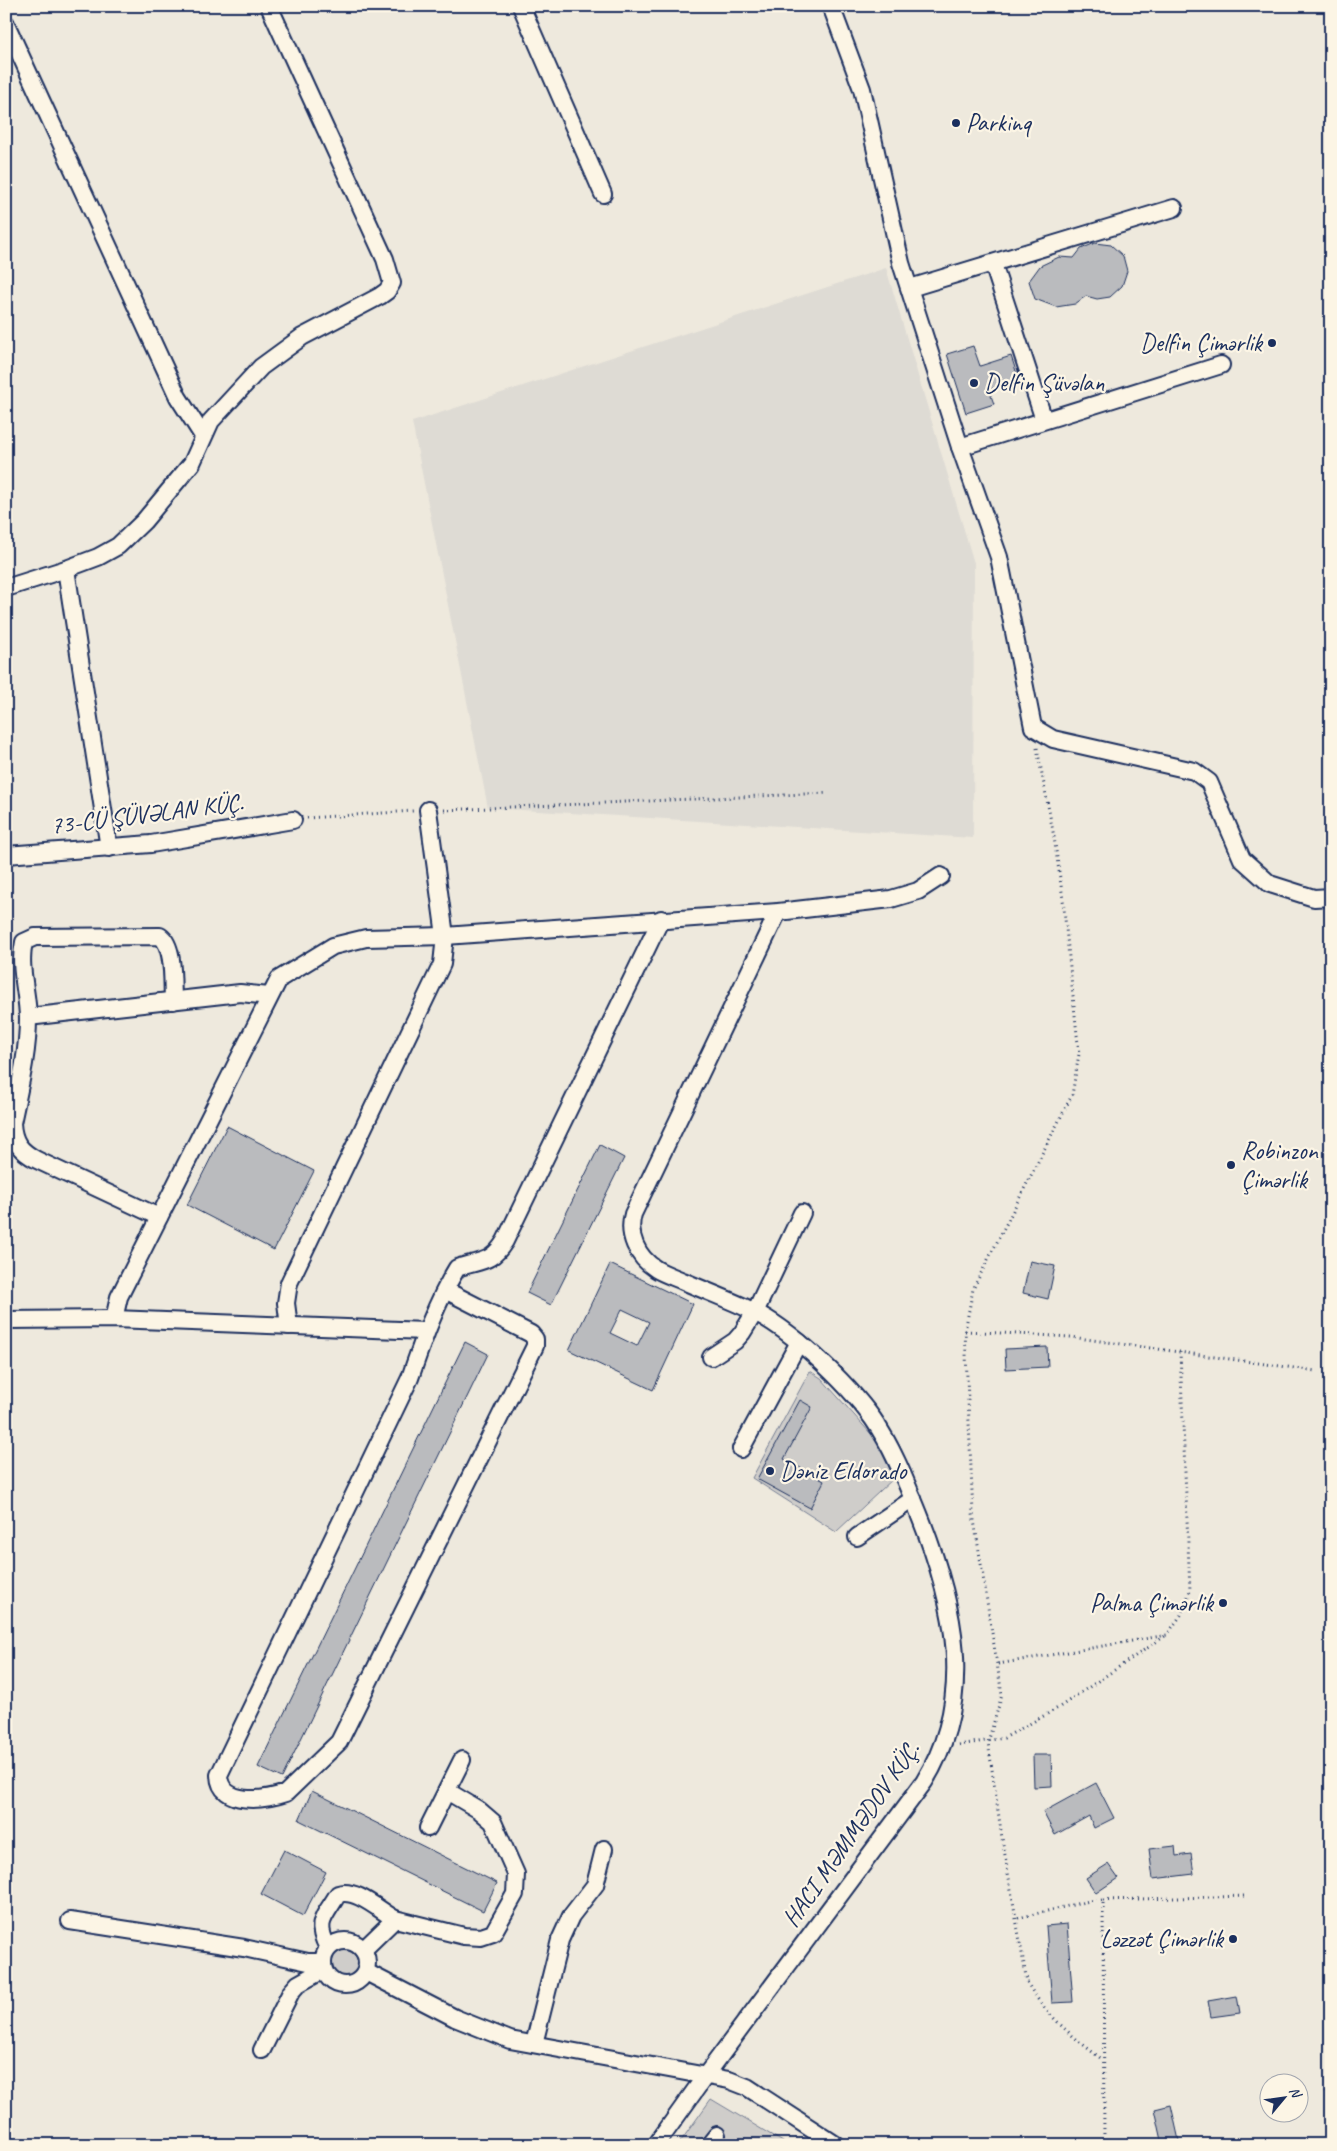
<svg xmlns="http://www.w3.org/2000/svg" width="1337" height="2151" font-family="Caveat,sans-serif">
<rect width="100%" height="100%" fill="#eee9dd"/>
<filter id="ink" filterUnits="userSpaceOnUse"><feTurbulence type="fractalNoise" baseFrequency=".02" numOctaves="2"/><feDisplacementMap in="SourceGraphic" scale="10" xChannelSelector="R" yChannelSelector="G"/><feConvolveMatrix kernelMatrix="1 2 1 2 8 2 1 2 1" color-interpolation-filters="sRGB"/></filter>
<g filter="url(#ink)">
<path fill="#dedbd4" d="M886,268L974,563L973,838L488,808L412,422Z"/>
<g fill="#cfcdca" stroke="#757e94">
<path d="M810,1371L821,1378L879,1443L894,1478L836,1532L752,1478Z"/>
<circle cx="345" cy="1963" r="15"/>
<path d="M711,2099L788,2145H678Z"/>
</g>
<g fill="#babbbe" stroke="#1b2f5e" fill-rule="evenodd">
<path d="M1095,243L1111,245L1123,256L1127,271L1122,286L1110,297L1097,299L1086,296L1075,304L1056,307L1035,299L1029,281L1040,266L1059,257L1074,258L1081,249Z"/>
<path d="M973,346L980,366L1011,356L1019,380L989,390L994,404L966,413L947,354Z"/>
<path d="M227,1126L314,1171L274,1250L187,1205Z"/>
<path d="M600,1145L624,1158L551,1305L527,1293Z"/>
<path d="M1030,1261L1055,1266L1048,1299L1023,1293Z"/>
<path d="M610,1264L693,1304L653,1390L569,1350ZM622,1309L649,1322L637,1346L610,1333Z"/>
<path d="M465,1342L488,1354L282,1778L258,1767Z"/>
<path d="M1047,1347L1048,1367L1006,1369L1005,1349Z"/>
<path d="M800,1400L812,1407L784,1459L824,1481L810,1508L757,1479Z"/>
<path d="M1033,1755H1051L1052,1786L1034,1787Z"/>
<path d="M1096,1783L1114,1818L1094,1828L1089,1816L1055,1835L1043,1812Z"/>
<path d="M312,1791L497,1883L483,1911L299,1820Z"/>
<path d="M1175,1846L1176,1856L1191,1854L1194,1874L1153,1879L1149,1849Z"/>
<path d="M284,1850L326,1872L303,1916L261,1894Z"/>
<path d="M1108,1864L1118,1878L1096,1893L1086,1878Z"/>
<path d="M1067,1924L1073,2002L1052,2003L1046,1926Z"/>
<path d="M1237,1996L1240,2013L1211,2017L1208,2001Z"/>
<path d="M1171,2105L1180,2145H1163L1155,2109Z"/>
</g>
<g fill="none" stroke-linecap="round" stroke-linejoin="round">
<defs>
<g id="minor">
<path d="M521,6L603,194"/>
<path d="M831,6L862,89L901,263L960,447L999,557L1033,727L1053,739L1194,771L1209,782L1242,859L1270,884L1314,898L1331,897"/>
<path d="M6,24L178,397L203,436"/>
<path d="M993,264L1044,420"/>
<path d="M910,288L1174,208"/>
<path d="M960,447L1221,365"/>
<path d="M66,569L109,848"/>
<path d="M6,588L66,569L98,557L118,546L144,521L192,463L211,421L261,367L302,337L380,296L387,291L392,283L385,259L269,6"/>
<path d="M6,855L151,844L293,820"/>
<path d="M28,1017L240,993L269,996"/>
<path d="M159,1217L37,1160C20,1151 13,1142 12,1123C19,1089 28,1054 28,1019C28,993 18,967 24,942L35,937L160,936C175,946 172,984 173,1001"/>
<path d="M445,1290L531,1334L535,1339V1346L339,1742L286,1793C265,1800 220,1807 219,1775L410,1378C423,1340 436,1303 457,1268C480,1260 491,1264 505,1241L661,919"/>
<path d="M114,1319L119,1297L279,979L333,946L366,938L445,936L778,912L891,899L918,891L941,876"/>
<path d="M6,1320L114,1319L426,1331"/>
<path d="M289,1326L286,1303L289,1283L442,964L445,936L428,810"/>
<path d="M711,1357L735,1341L742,1333L755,1312L802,1213"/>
<path d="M741,1449L799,1342"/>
<path d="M857,1537L913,1499"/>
<path d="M428,1828L462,1760"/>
<path d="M70,1921L244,1948L308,1962H322"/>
<circle cx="345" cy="1963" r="22"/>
<path d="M328,1948C314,1922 324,1918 338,1894C356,1888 379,1910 395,1919"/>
<path d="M363,1950L395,1919L464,1936L481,1937L493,1933L515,1894L516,1874L493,1822L479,1810L447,1791"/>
<path d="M366,1972L455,2018L510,2040L729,2080L747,2087L836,2145"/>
<path d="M534,2044L560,1940L571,1916L595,1885L604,1849"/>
<path d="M262,2050L291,1992L298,1984L323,1970"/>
<path d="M656,2145L706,2075L924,1782C977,1696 954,1602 919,1514C906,1482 893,1448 873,1419C856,1395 836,1375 814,1355C796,1339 775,1322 753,1311C730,1300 706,1291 683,1281C674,1277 664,1274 656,1269C637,1257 627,1235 633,1214L778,912"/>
<path d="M709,2145L717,2135"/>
</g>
</defs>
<use href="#minor" stroke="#1b2f5e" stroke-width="20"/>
<g stroke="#1b2f5e" stroke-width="3" stroke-dasharray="1 4" stroke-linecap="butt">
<path d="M1037,748L1054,837L1063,899L1079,1054L1072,1095L973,1289L965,1331L973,1514L1002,1695L988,1742L1002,1838L1027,1982C1044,2014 1074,2038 1103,2060"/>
<path d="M444,810L828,793"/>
<path d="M307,818L413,811"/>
<path d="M965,1331L1071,1337L1316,1371"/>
<path d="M998,1664L1167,1635L1181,1615L1190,1591L1180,1352"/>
<path d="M959,1745L1004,1738L1058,1708L1165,1636"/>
<path d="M1103,1900L1247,1896"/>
<path d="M1018,1918L1089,1901L1103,1900L1104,2145"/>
<path d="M1325,2092L1331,2114"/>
</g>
<use href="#minor" stroke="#fcf5e5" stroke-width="16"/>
</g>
</g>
<g fill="#1b2f5e" stroke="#fcf5e5" stroke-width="2">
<circle cx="956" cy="123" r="5"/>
<circle cx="1272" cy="343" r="5"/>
<circle cx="974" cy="383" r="5"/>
<circle cx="1231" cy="1165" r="5"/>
<circle cx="770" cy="1471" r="5"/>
<circle cx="1223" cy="1603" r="5"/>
<circle cx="1233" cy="1939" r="5"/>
</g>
<g text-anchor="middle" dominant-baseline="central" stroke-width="4.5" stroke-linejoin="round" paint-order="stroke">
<g font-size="25" fill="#1b2f5e" stroke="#fcf5e5" text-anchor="start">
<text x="966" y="123">Parkinq</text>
<text x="1262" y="343" text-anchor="end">Delfin Çimərlik</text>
<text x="984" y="383">Delfin Şüvəlan</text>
<text x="1241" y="1151">Robinzon<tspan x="1241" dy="29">Çimərlik</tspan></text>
<text x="780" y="1471">Dəniz Eldorado</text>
<text x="1213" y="1603" text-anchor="end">Palma Çimərlik</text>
<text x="1223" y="1939" text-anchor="end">Ləzzət Çimərlik</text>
</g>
<g font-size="25" fill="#1b2f5e" stroke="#fcf5e5">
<text transform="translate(147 814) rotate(-7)">73-CÜ ŞÜVƏLAN KÜÇ.</text>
<text transform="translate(851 1834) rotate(-55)">HACI MƏMMƏDOV KÜÇ.</text>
</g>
</g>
<rect width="1337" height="2151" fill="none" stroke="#fcf5e5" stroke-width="25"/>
<rect x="12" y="12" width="1312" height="2126" fill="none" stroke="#1b2f5e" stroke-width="2" filter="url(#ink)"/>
<g transform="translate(1284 2098) rotate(61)"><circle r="24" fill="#fcf5e5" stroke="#a2a6af"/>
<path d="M0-4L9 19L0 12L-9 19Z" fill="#1b2f5e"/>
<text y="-8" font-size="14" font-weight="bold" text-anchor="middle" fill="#1b2f5e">N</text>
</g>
</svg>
